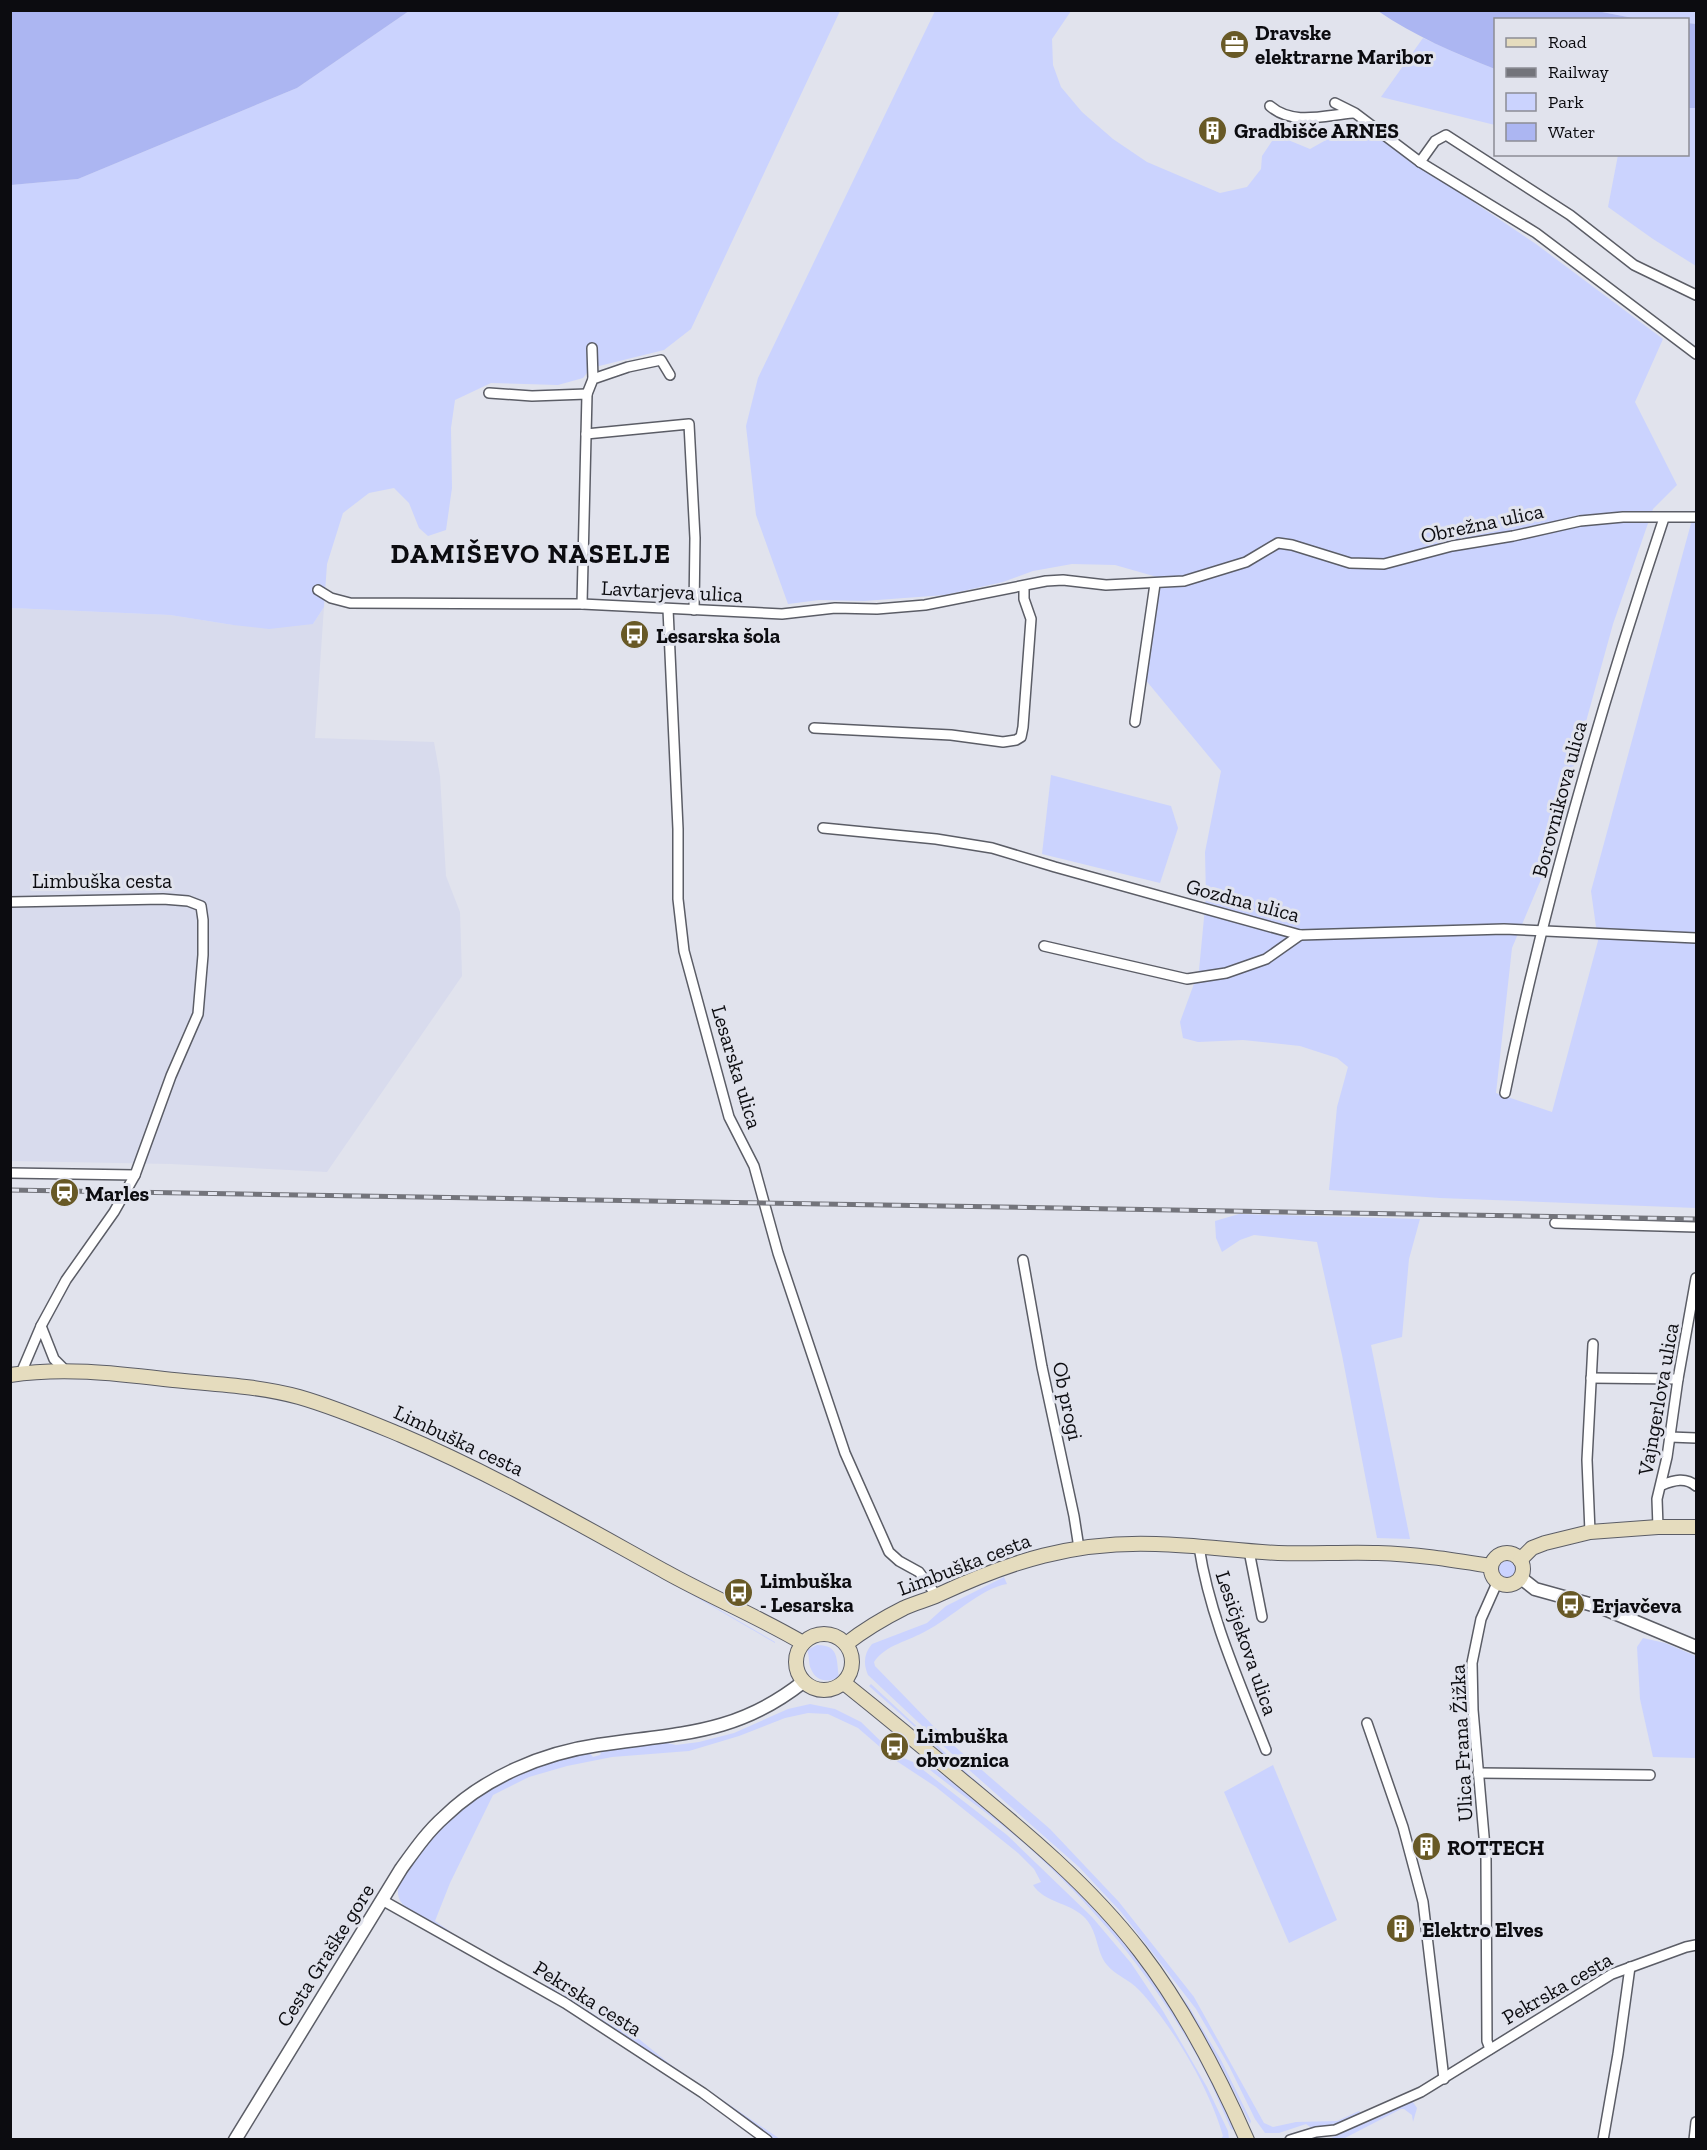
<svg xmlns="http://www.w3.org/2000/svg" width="1707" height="2150" font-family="'Zilla Slab',serif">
<rect width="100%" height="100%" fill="#e1e3ed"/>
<path fill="#d8dbed" d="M324,607L315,738L434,742L440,776L446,876L460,912L462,976L327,1172L171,1164L11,1161V608L170,615L233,625L313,624Z"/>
<g fill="#cbd3fe">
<path d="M409,11H840L691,329L664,350L591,368L583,378L558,385L491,383L455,400L451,428L452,488L446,530L428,536L419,528L409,503L394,488L369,493L343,513L327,564L324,607L313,624L269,629L233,625L170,615L11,608L10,185L78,179L297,88Z"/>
<path d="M935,11H1071L1052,39L1053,65L1061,87L1082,112L1113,139L1147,162L1220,193L1247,187L1261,169L1262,156L1276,135L1310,149L1342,131L1362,127L1536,244L1663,339L1635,402L1677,485L1653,509L1613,624L1545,870L1512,948L1496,1093L1552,1112L1598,941L1591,891L1696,505V1208L1440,1198L1329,1190L1337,1107L1348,1067L1337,1058L1300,1046L1243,1040L1198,1042L1183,1038L1180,1022L1199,970L1206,897L1205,852L1221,771L1144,678L1157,577L1115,565L1072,564L1033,571L1003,582L945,595L864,601L819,600L788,604L756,515L746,426L758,378Z"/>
<path d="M1597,11H1696V24L1688,23V20L1638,19Z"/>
<path d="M1423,38L1465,57L1495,69V125L1381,97Z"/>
<path d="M1688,108H1696V266L1653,239L1608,207L1618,155L1688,154Z"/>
<path d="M1051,775L1171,806L1178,828L1160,883L1042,854Z"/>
<path d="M1239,1214L1420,1219L1409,1259L1402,1337L1371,1345L1410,1539L1377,1538L1342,1355L1317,1242L1254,1235L1240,1240L1222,1252L1216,1238L1215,1221Z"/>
<path d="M620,1552L775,1642V1643L620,1553Z"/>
<circle cx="1507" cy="1570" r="9"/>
<path d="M1004,1577L1007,1584C981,1588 950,1619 926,1631C909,1641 885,1645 874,1662L875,1666L945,1738L1050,1829L1119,1902L1194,1997L1264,2123L1273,2127L1296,2122L1337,2121L1359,2111L1362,2115L1335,2124L1313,2129L1306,2124L1279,2133H1265L1255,2119L1229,2066L1196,2009L1121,1912L1079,1867L968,1769L868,1675C863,1664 864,1653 872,1644L927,1623L946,1606Z"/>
<path d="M1643,1638L1665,1643L1696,1656V1758L1653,1757L1640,1699L1637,1647Z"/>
<path d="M817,1645C840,1645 836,1660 839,1677C829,1683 816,1682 811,1669C808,1663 810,1657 807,1650Z"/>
<path d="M871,1684L966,1772L1074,1868L1111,1907L1188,2005L1221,2060L1251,2121L1250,2124L1219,2062L1186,2007L1158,1970L925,1736L869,1686Z"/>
<path d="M810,1704L835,1709L861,1722L894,1754L913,1762L1007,1835L1092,1917L1131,1963L1163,2011L1207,2087L1228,2131L1229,2139H1221L1223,2136C1210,2089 1172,2025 1139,1990C1129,1979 1116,1976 1107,1965C1095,1950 1099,1931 1083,1916C1068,1902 1045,1903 1033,1885L1041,1882L1034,1869L1018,1853L936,1787L895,1760L858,1728L828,1714L808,1713L785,1718L739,1736L689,1751L612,1757L567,1766L529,1777L493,1795L450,1883L435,1921L458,1937L543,1985L553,1987L563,1981H571L583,1994L590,2012L613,2026L634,2035L671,2065L780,2139H774L617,2031L415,1915C408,1909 399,1904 398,1894C395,1861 475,1796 502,1782C530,1768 559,1759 589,1752L593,1757L600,1755L602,1750L663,1742L676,1745L699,1742L734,1733L788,1709Z"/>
<path d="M913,1756C932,1764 958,1788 976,1801C1045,1853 1109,1916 1157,1987C1189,2032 1213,2082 1236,2131L1231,2129C1223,2111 1215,2092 1207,2075C1164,1992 1106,1919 1038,1856C999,1819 954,1791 913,1756Z"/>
<path d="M1273,1765L1337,1920L1289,1943L1224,1792Z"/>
<path d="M1410,2102H1413L1417,2108L1413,2122L1412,2115L1404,2109H1401L1343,2139H1329Z"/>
</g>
<g fill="#acb6f2">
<path d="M11,10H409V11L297,88L78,179L11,185Z"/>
<path d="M1597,11L1638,19L1496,20L1495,69C1455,53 1414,36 1378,11Z"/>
<path d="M1688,23L1696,24V108H1688Z"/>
</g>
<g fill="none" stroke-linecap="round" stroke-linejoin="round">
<defs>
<g id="minor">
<path d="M1335,103L1355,113L1420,162L1536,233L1696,354"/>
<path d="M1270,106C1293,126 1325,115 1353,113"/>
<path d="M1420,162L1435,141L1446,135L1570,215L1634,265L1696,295"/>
<path d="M592,348L593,379"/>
<path d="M489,393L532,396L587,394L582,604"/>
<path d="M587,394L593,379L628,367L661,360L670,375"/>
<path d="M586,434L689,424L695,538L694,610"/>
<path d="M318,590L331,598L350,603L582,604L782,614L835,608L877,609L925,605L1046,581L1063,580L1106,585L1184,581L1246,562L1278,543L1292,545L1350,563L1384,564L1452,546L1513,536L1580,521L1623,517H1696"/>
<path d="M668,609L678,829V899L684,951L729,1117L754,1166L778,1253L845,1453L889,1552L899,1561L919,1572L937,1596"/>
<path d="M1135,722L1155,584"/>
<path d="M814,728L951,735L1003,742L1016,740L1021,737L1023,727L1031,619L1024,599V586"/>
<path d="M823,828L936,839L992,848L1055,867L1300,935L1504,929L1696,938"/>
<path d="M10,902L163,899L188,901L201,906L203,920V955L198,1014L171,1076L135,1175L114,1212L66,1280L41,1326"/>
<path d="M1044,946L1187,979L1226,973L1266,959L1300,935"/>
<path d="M1505,1093C1545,898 1601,706 1664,518"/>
<path d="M10,1173L135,1175"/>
<path d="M1555,1223L1696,1227"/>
<path d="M1023,1260L1042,1367L1074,1516L1079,1548"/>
<path d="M21,1373L41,1326L54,1359L65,1370"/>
<path d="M1591,1378L1678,1379"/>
<path d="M1670,1437L1696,1438"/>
<path d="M1662,1485C1674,1480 1686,1477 1696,1486"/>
<path d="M1658,1527L1657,1499L1667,1457L1678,1379L1696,1278"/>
<path d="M1590,1532L1587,1460L1593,1344"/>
<path d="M1199,1547C1210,1618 1240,1683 1266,1750"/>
<path d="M1249,1551L1262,1617"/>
<path d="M1367,1723L1403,1827L1423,1902L1444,2079"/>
<path d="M1478,1773L1650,1775"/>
<path d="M382,1900L565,2003L703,2093L767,2140"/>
<path d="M1490,2049L1487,2041L1486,1859L1473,1710L1472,1663L1481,1619L1497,1583"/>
<path d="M1290,2140L1316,2132L1335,2130L1421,2092L1612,1974L1686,1947L1696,1945"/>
<path d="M1603,2140L1618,2054L1630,1967"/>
<path d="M1694,2140L1696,2122"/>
</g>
<g id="tertiary">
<path d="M1521,1578L1535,1589L1600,1607L1696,1647"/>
<path d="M235,2140L401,1869C414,1851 427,1832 444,1817C485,1777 543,1753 598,1745C679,1733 736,1735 803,1682"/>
</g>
<g id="secondary">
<path d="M10,1375C62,1367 113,1373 164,1379C209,1384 255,1385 299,1397C334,1407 367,1421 401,1435C493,1474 579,1524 666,1572C711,1597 759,1617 803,1643"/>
<circle cx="1507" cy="1569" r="16"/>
<path d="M1520,1560L1532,1548L1545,1543L1590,1532L1658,1527H1696"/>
<circle cx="824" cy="1662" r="28"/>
<path d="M846,1644C864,1630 884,1618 904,1608C915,1603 927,1600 938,1595C1011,1561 1074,1541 1156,1544C1197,1545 1237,1551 1278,1553C1312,1554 1345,1552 1378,1553C1416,1554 1453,1560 1491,1566"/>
<path d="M844,1683C884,1715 924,1748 963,1781C1026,1833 1089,1885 1140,1951C1184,2008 1218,2074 1247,2140"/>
</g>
</defs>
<use href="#minor" stroke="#5b5d66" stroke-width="12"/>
<use href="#tertiary" stroke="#5b5d66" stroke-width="15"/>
<use href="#secondary" stroke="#5b5d66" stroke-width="16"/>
<use href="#minor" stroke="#fff" stroke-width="9"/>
<use href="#tertiary" stroke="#fff" stroke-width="12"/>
<use href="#secondary" stroke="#e5dcbe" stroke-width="14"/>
<defs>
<path id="rail" d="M10,1190L1696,1219"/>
</defs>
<use href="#rail" stroke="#73747b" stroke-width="5"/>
<use href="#rail" stroke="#e1e3ed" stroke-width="3" stroke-dasharray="9" stroke-linecap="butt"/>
</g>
<defs>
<symbol id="office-disc" viewBox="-11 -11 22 22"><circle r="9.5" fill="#685926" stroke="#e1e3ed"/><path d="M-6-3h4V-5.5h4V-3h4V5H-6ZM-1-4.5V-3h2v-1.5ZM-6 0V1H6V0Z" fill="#fff"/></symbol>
<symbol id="building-disc" viewBox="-11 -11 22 22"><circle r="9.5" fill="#685926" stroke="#e1e3ed"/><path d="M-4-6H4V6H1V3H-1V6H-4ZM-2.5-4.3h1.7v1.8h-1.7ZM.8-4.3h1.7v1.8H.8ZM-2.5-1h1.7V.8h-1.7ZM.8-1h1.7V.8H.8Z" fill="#fff"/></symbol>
<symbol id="bus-disc" viewBox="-11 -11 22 22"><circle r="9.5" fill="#685926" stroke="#e1e3ed"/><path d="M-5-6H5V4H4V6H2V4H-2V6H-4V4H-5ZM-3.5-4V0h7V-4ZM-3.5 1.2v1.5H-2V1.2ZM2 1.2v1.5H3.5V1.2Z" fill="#fff"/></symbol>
<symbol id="station-disc" viewBox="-11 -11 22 22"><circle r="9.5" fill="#685926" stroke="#e1e3ed"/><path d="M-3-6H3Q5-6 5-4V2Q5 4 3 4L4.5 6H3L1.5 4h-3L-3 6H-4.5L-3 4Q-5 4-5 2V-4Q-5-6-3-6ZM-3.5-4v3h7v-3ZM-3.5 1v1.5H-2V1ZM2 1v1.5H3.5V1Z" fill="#fff"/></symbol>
</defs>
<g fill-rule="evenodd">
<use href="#office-disc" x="1218" y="28" width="33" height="33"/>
<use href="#building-disc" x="1196" y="114" width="33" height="33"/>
<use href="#bus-disc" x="618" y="618" width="33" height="33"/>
<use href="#station-disc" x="48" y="1176" width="33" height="33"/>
<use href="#bus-disc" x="722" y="1576" width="33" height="33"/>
<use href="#bus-disc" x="1554" y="1588" width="33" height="33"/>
<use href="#bus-disc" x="878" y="1730" width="33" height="33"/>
<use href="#building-disc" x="1410" y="1830" width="33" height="33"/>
<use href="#building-disc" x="1384" y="1912" width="33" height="33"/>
</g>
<g text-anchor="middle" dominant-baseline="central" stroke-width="6" stroke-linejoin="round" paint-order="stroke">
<g font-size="21" font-weight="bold" fill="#0c0c10" stroke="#e1e3ed" text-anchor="start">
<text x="1255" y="32">Dravske<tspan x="1255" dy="24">elektrarne Maribor</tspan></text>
<text x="1234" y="130">Gradbišče ARNES</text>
<text x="656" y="635">Lesarska šola</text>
<text x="85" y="1193">Marles</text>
<text x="760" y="1580">Limbuška<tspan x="760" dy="24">- Lesarska</tspan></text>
<text x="1592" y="1605">Erjavčeva</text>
<text x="916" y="1735">Limbuška<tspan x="916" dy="24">obvoznica</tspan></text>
<text x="1447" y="1847">ROTTECH</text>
<text x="1422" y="1929">Elektro Elves</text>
</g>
<g font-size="21" fill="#0c0c10" stroke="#e1e3ed">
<text transform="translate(1482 523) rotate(-12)">Obrežna ulica</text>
<text transform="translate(672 591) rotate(3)">Lavtarjeva ulica</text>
<text transform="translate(1559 799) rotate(-75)">Borovnikova ulica</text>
<text x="102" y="880">Limbuška cesta</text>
<text transform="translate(1243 900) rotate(15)">Gozdna ulica</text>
<text transform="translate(737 1067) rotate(73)">Lesarska ulica</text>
<text transform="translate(1658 1399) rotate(-80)">Vajngerlova ulica</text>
<text transform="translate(1068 1401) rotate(78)">Ob progi</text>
<text transform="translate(459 1440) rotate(25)">Limbuška cesta</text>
<text transform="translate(964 1564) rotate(-21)">Limbuška cesta</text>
<text transform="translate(1247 1643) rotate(71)">Lesičjekova ulica</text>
<text transform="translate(1461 1743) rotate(-93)">Ulica Frana Žižka</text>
<text transform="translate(325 1955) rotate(-58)">Cesta Graške gore</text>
<text transform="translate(1557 1988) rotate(-30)">Pekrska cesta</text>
<text transform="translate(588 1998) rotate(32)">Pekrska cesta</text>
</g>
<g font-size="27" font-weight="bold" letter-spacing="1.5" fill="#0c0c10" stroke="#e1e3ed">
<text x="531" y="554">DAMIŠEVO NASELJE</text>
</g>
</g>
<rect width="1707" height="2150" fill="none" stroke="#0c0c10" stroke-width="24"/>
<rect x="1494" y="18" width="195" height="138" fill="#e1e3ed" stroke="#8c8d95" stroke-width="1.5"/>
<rect x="1506" y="38" width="30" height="9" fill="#e5dcbe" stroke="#8c8d95" stroke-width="1.5"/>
<text x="1548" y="48" font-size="18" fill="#0c0c10">Road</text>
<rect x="1506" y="68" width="30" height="9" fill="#73747b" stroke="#8c8d95" stroke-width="1.5"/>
<text x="1548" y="78" font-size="18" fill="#0c0c10">Railway</text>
<rect x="1506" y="93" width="30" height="18" fill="#cbd3fe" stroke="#8c8d95" stroke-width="1.5"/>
<text x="1548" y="108" font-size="18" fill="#0c0c10">Park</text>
<rect x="1506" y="123" width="30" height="18" fill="#acb6f2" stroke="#8c8d95" stroke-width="1.5"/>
<text x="1548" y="138" font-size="18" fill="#0c0c10">Water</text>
</svg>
